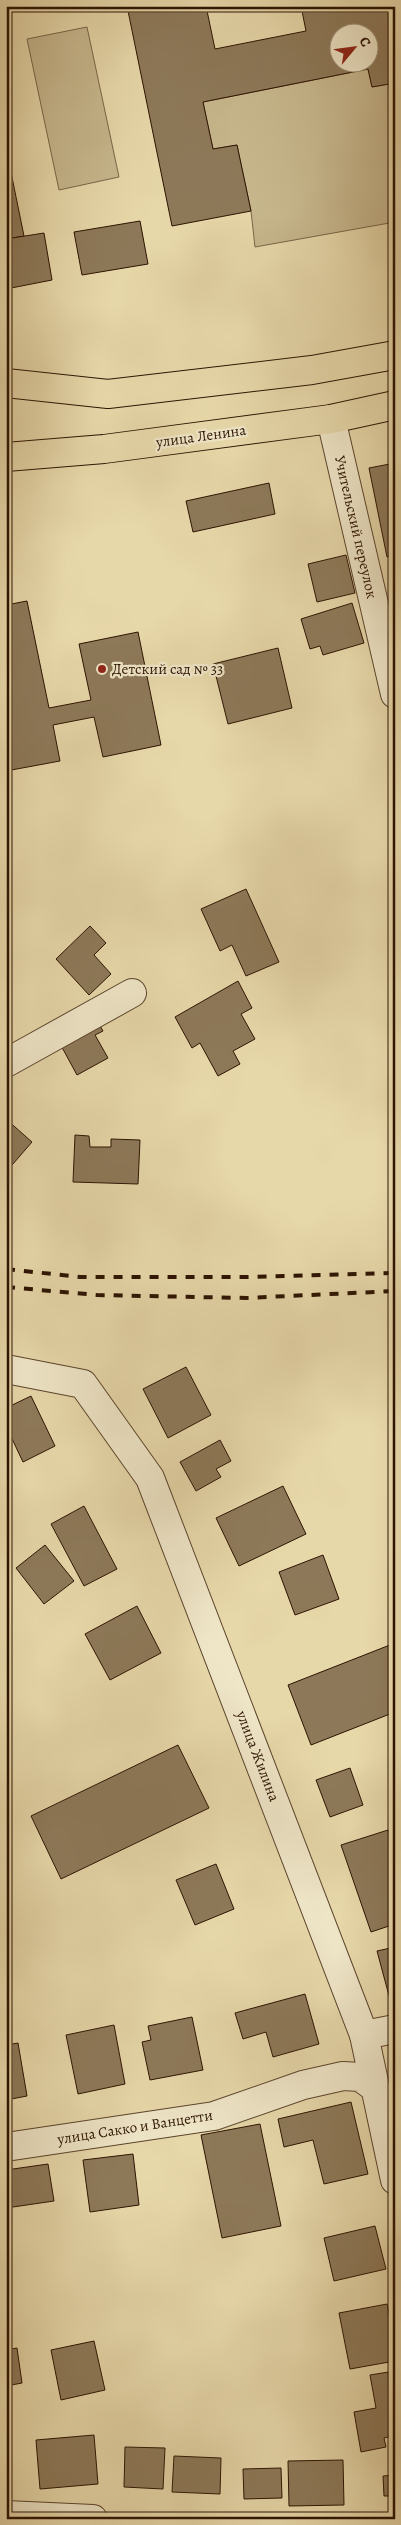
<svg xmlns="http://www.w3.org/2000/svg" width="401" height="2525" font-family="Alegreya,serif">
<rect width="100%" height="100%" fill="#e7d8aa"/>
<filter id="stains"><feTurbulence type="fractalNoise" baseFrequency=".004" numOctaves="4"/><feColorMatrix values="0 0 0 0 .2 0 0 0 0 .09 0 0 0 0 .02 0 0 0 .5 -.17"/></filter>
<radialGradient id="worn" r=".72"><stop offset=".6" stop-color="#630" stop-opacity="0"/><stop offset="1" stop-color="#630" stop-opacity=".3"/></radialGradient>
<g fill="#c7b78d" stroke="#7a6548">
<path d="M87,27L119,177L59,190L27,39Z"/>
<path d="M368,69L372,87L395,83V222L255,247L251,211L237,145L213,149L203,102Z"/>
</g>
<g fill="#8d7959" stroke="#2c1302" fill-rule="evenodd">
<path d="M127,6H206L215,49L306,31L301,6H395V83L372,87L368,69L203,102L213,149L237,145L251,211L172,226ZM338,32H368V62H338Z"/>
<path d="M6,148L24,236L6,239Z"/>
<path d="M140,221L148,264L82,275L74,232Z"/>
<path d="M44,233L52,280L6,289V239Z"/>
<path d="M395,463V555L387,557L369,468Z"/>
<path d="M269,483L275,514L193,532L186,501Z"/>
<path d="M346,555L355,593L317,602L308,564Z"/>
<path d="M27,601L49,708L91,700L79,644L138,632L161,745L103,757L94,717L53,725L60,761L6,771V605Z"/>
<path d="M352,603L364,643L323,655L320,646L310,649L301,619Z"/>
<path d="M278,648L292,708L228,724L213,664Z"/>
<path d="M246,889L279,962L246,976L232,945L220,951L201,909Z"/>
<path d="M90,926L106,943L94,955L111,974L89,995L56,959Z"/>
<path d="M238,981L252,1008L241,1014L255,1039L233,1051L240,1064L218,1076L200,1043L192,1048L175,1017Z"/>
<path d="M96,1019L103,1031L95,1035L108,1058L77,1075L58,1040Z"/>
<path d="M6,1119L32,1142L6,1172Z"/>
<path d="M75,1135L89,1136L90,1147H111V1139L140,1140L138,1184L73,1182Z"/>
<path d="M186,1367L211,1415L168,1438L143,1389Z"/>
<path d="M31,1396L55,1446L23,1462L6,1426V1408Z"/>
<path d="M220,1440L231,1461L216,1469L221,1477L196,1491L180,1462Z"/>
<path d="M283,1486L306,1534L239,1566L216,1518Z"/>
<path d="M84,1506L117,1569L84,1586L51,1524Z"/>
<path d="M45,1545L74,1581L44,1604L16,1568Z"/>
<path d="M323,1555L339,1599L295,1615L279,1572Z"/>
<path d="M137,1606L161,1653L110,1680L85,1634Z"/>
<path d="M395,1643V1712L311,1745L288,1685Z"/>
<path d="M178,1745L209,1808L61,1879L31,1816Z"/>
<path d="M350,1768L363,1805L330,1817L316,1780Z"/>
<path d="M388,1830L395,1849V1924L371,1932L341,1845Z"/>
<path d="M216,1864L234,1909L195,1925L176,1880Z"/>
<path d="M395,1947V2018L377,1951Z"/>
<path d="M305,1994L319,2044L273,2057L266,2032L243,2039L235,2013Z"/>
<path d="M192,2017L203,2070L150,2080L142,2042L151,2040L148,2026Z"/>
<path d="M114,2025L125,2084L78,2094L66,2035Z"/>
<path d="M18,2043L27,2096L6,2100V2045Z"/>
<path d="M351,2102L368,2174L324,2184L313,2140L284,2147L278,2119Z"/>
<path d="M260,2124L281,2226L222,2238L201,2135Z"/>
<path d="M133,2154L139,2205L90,2212L83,2160Z"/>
<path d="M48,2164L54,2201L6,2208V2170Z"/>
<path d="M375,2226L386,2269L334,2281L324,2238Z"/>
<path d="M387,2304L395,2343V2361L350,2369L339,2313Z"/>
<path d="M94,2341L105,2390L61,2400L51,2350Z"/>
<path d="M17,2348L22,2383L6,2386V2350Z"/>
<path d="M395,2371V2454L392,2436L384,2438L386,2447L361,2452L354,2412L376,2408L370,2375Z"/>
<path d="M94,2435L98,2484L40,2489L36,2440Z"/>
<path d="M125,2447L165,2448L163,2489L124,2487Z"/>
<path d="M174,2456L221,2458L220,2494L172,2492Z"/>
<path d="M343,2460L344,2505L289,2506L288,2461Z"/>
<path d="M281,2468L282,2498L244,2499L243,2469Z"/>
<path d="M395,2475V2496H384L383,2476Z"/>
</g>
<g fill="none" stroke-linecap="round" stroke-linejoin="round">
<defs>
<g id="minor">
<path d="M331,419L395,694"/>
<path d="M6,1063L132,993"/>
<path d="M6,1369L83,1384L150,1478L364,2035L395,2180"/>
<path d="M364,2035L395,2029"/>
<path d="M6,2515L93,2519"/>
</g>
<path id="tertiary" d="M6,2147L214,2116L303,2085L343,2076L360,2077L374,2087"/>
<g id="primary">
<path d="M6,383L108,394L312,370L395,355"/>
<path d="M6,457L104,449L331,419L395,405"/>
</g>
</defs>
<use href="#minor" stroke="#5b442c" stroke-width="30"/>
<use href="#tertiary" stroke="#5b442c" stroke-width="30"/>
<use href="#primary" stroke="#2c1302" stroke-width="30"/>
<use href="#minor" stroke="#efe6c8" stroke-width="28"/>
<use href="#tertiary" stroke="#efe6c8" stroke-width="28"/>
<use href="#primary" stroke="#e7d8aa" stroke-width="28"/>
<g stroke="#2c1302" stroke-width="4" stroke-dasharray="9 9" stroke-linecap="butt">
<path d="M6,1269L80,1277H247L395,1273"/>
<path d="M6,1287L97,1295L246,1298L395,1291"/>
</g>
</g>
<circle fill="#8f2418" stroke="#efe6c8" stroke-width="2" cx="102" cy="669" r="5"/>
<g text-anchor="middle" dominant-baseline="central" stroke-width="4.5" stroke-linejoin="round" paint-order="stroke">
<g font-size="15" fill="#2c1302" stroke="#efe6c8">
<text transform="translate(201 436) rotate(-8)">улица Ленина</text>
<text transform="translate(356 527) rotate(77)">Учительский переулок</text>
<text transform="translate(258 1756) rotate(69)">улица Жилина</text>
<text transform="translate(135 2127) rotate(-9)">улица Сакко и Ванцетти</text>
</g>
<g font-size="15" fill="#2c1302" stroke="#efe6c8" text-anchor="start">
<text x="112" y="669">Детский сад № 33</text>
</g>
</g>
<rect width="401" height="2525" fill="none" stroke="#e7d8aa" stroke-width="25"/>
<rect x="8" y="8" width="386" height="2510" fill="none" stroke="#2c1302" stroke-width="2.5"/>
<rect x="12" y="12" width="376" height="2500" fill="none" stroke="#2c1302"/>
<g transform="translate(354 48) rotate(61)"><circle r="24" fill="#efe6c8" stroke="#a19279"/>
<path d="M0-4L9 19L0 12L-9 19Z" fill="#8f2418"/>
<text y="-8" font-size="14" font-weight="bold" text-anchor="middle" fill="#2c1302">С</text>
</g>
<rect width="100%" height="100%" filter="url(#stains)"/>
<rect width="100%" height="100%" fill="url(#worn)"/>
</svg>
